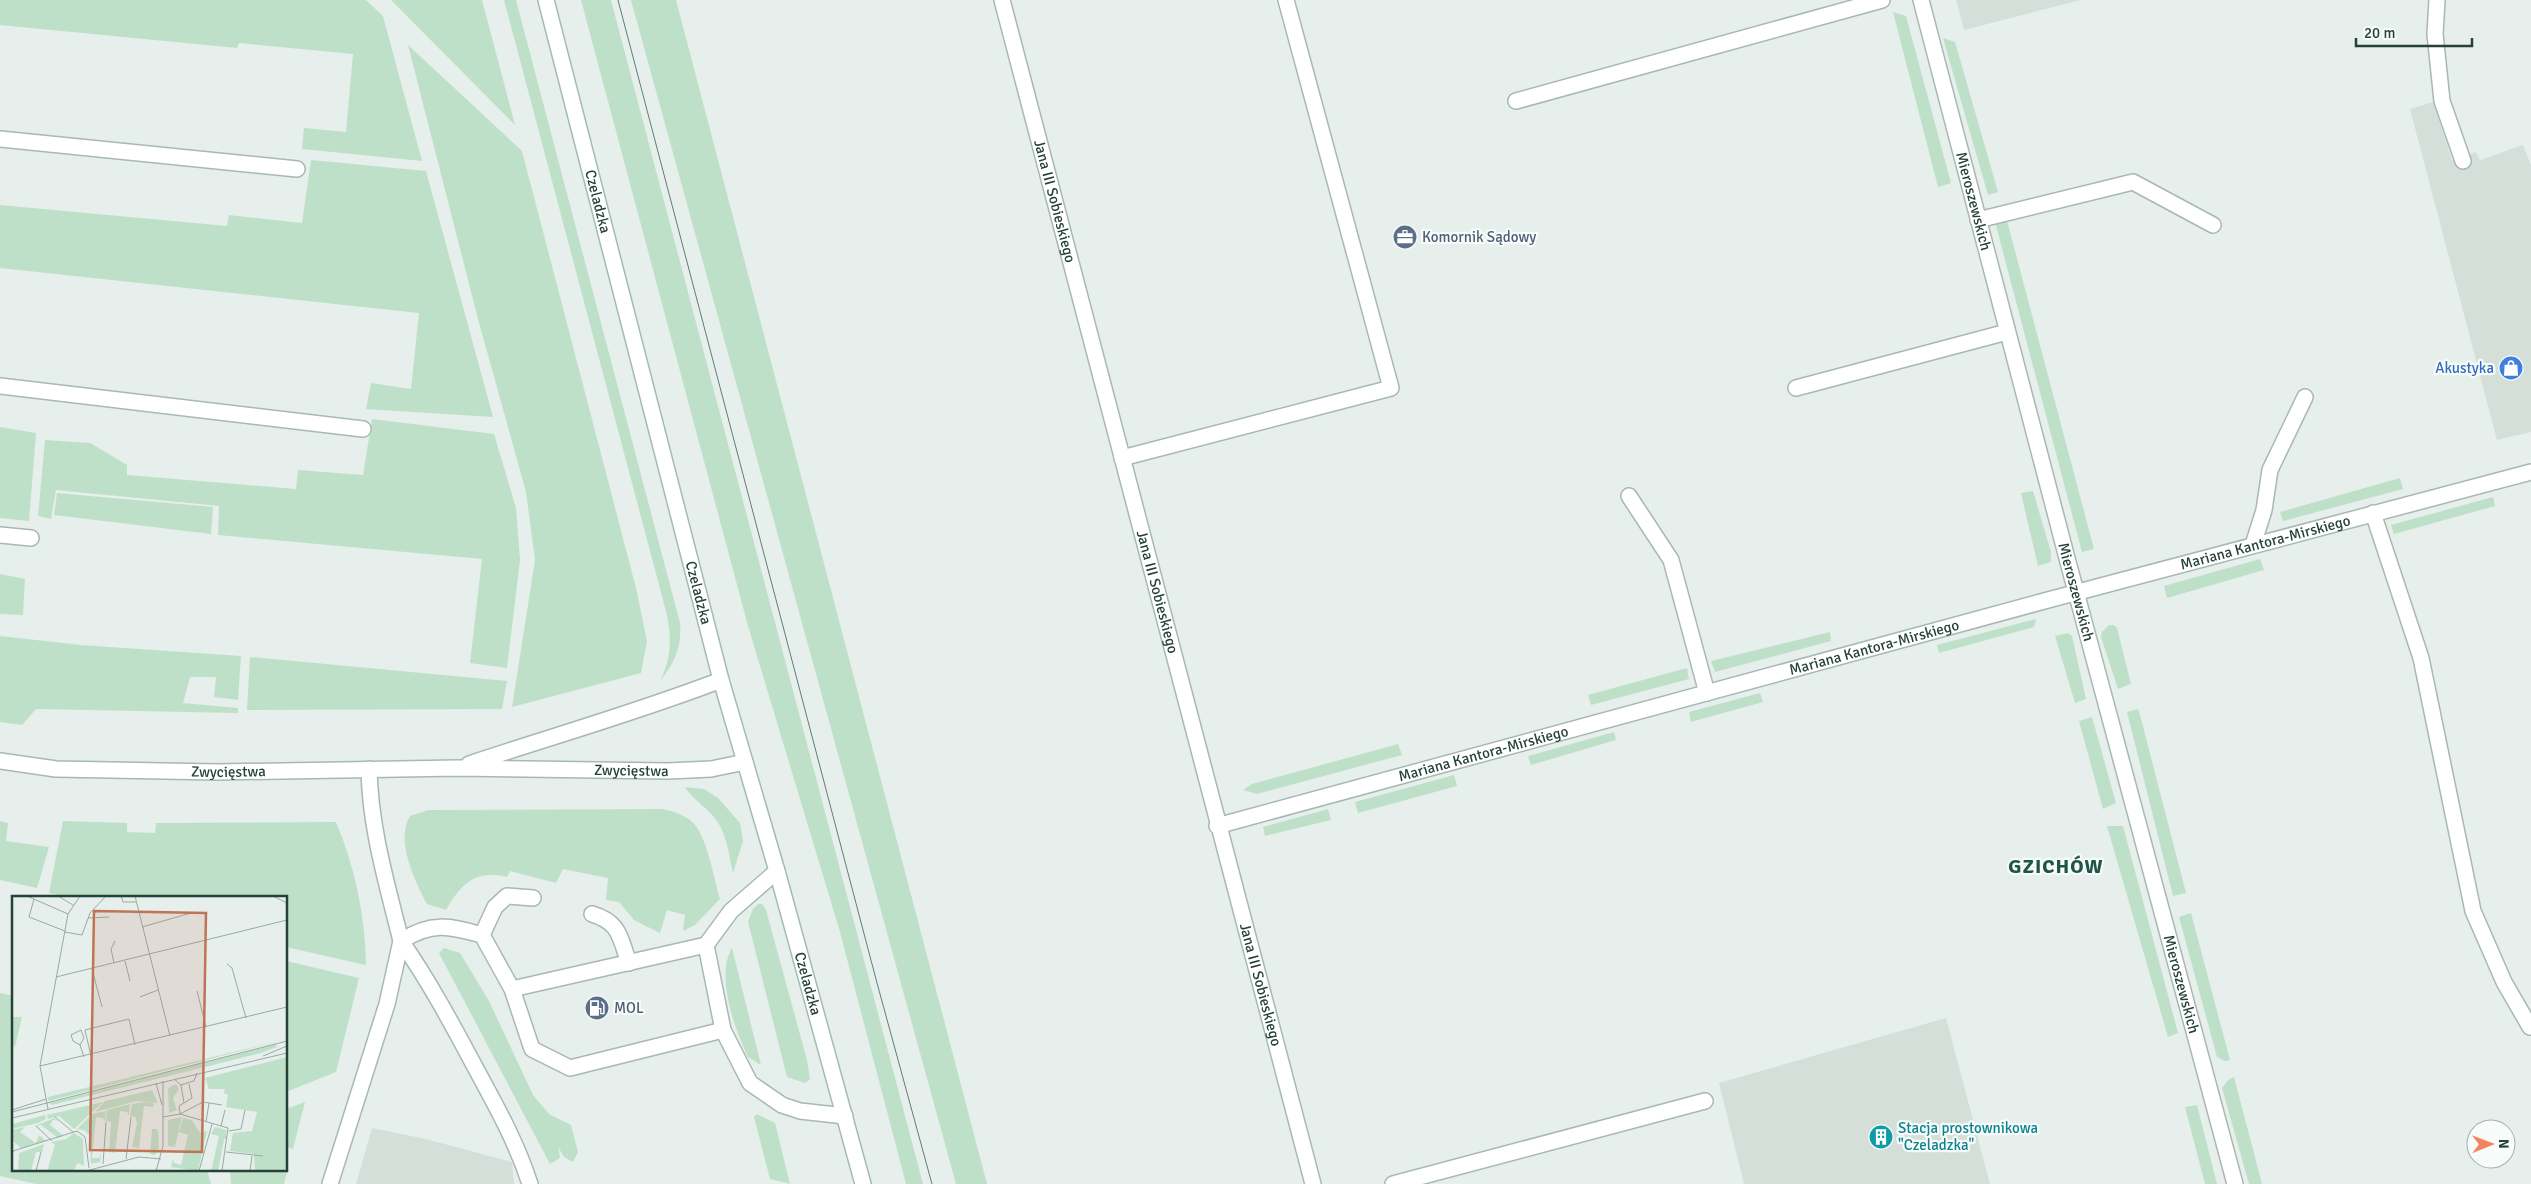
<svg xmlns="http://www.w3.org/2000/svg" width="2531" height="1184" font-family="Signika,sans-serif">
<rect width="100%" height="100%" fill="#e6efeb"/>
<g fill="#d4dfda">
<path d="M1956,0H2081L1964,30Z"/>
<path d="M2433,102L2452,160L2476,152L2480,160L2523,145L2531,165V432L2497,440L2410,109Z"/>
<path d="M1946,1018L1990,1184H1744L1719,1083Z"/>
<path d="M372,1128L426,1139L512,1162L514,1184H356Z"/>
</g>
<g fill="#bfe0c8">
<path d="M0,0H366L383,16L422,161L302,149L304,128L346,132L353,54L239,43L237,48L0,25Z"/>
<path d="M391,0H482L515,125Z"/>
<path d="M504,0H516L680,623C682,646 675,663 660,681C671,659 672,640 667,615Z"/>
<path d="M581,0H611L923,1184H906L840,932L748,626Z"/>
<path d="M631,0H676L987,1184H956Z"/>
<path d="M1893,12L1906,16L1951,183L1938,187Z"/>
<path d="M1943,38L1955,42L1998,192L1988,195Z"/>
<path d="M408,45L522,151L636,588L647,641L641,673L512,707L535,560L526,492L478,319Z"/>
<path d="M311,160L426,171L493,417L366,409L371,383L411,389L419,313L0,268V205L227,226L229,215L302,223Z"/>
<path d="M2006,217L2094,549L2082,552L1994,218Z"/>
<path d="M372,419L494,434L516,508L520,560L507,668L470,663L482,559L218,535L219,506L56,490L51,519L38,516L45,440L90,443L127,465V475L296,489L298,470L363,475Z"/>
<path d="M0,427L36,433L29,521L0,518Z"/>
<path d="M2400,478L2403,489L2283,521L2280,512Z"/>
<path d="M2033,491L2051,552V562L2038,566L2021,493Z"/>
<path d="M57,493L213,507L211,534L54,515Z"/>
<path d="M2493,497L2495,506L2394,534L2391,525Z"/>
<path d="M2260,559L2264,570L2167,598L2164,586Z"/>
<path d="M0,574L25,579L23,615L0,614Z"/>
<path d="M2036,619L2034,627L1939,653L1937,645Z"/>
<path d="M2109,625H2114L2117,628L2131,684L2118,689L2101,637L2102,632Z"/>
<path d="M1830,632L1831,641L1715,672L1711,661Z"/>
<path d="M2068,633L2072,636L2086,699L2075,703L2055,636Z"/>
<path d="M0,636L81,645L241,656L238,700L214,697L216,677H190L183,703L238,708V713L36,709L22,725L0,722Z"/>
<path d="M250,657L507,681L502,709L247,710Z"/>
<path d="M1687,668L1689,679L1591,705L1588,695Z"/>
<path d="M1760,693L1763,702L1691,722L1689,712Z"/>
<path d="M2137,709L2139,711L2186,893L2173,896L2127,712Z"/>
<path d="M2092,717L2116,803L2103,809L2079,721Z"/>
<path d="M1614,732L1616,740L1531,765L1528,756Z"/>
<path d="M1398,744L1402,755L1257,794L1243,790L1252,784Z"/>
<path d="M1454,775L1457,786L1358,813L1355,802Z"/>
<path d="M685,787L704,789L718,798L740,823L743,841L733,873C729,856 727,835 717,821C708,808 693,800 685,787Z"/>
<path d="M662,809C672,811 683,814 691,821C707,834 714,879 720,899L695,925L683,931L685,915L667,910L660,933L634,920L619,902L606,900L608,878L563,869L556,883L510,871L507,877C476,869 461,884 446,910L427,904C415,881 395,841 410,816L428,810Z"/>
<path d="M1328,809L1331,820L1265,836L1263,827Z"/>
<path d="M0,821L8,823L6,841L49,847L37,888L0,880Z"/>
<path d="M63,821L127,823V832L155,833L156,823L336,822C355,867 365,916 366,965L286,947V898H71L49,893Z"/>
<path d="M2107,826H2123L2178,1033L2168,1037Z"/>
<path d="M758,904H762L766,910L807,1060L810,1079L805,1083L787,1077L748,922L753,909Z"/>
<path d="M2191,913L2230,1060L2225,1061L2217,1057L2179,917Z"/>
<path d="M444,948L460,953L489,1001L533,1095L549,1114L571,1125L578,1152L573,1162L564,1157L558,1147L560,1158L550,1164L439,953Z"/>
<path d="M732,948L761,1065L748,1057C735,1030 715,975 732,948Z"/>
<path d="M286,961L359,978L336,1072L286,1092Z"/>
<path d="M0,993L14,996V1170H207L211,1184H36L0,1176Z"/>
<path d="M2234,1077L2262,1184H2249L2222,1088L2228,1080Z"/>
<path d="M305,1102L293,1149L286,1147V1109Z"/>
<path d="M2197,1105L2217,1184H2205L2185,1107Z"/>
<path d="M757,1114L775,1123L790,1184L770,1179L754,1117Z"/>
<path d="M230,1170H282L287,1172L284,1184H231Z"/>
</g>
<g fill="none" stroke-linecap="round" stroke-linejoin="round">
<defs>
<g id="lane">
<path d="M2437,0L2435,34L2442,101L2463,161"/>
<path d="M1516,101L1882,0"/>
<path d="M0,139L297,169"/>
<path d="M1978,220L2133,182L2213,225"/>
<path d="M0,386L363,429"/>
<path d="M1796,388L2007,332"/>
<path d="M1122,458L1391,388L1286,0"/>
<path d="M1629,496L1671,560L1707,693"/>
<path d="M2373,513L2421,658L2473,911L2504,982L2530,1027"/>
<path d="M0,535L31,538"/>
<path d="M2253,545L2264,510L2270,470L2305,397"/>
<path d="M369,769C370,828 387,884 401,941C432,921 449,926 482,935L512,989L532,1049L570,1068L723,1030"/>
<path d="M592,914C620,922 620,938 629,963"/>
<path d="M482,935L495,907L507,896L533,898"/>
<path d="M706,945L723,1030L750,1083L782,1105L800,1111L845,1116"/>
<path d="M512,989L706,945L731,911L777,871"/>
<path d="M1393,1184L1705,1101"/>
</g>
<g id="street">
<path id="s1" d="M1002,0L1313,1184"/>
<path id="s2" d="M1921,0L2068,562L2235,1184"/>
<path id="s3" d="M0,761L56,769L218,772L457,768L668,771L711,769L745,762"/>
<path d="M469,764C553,736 638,712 721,680"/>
<path id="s4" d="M1217,826L2048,600L2531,472"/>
<path d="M401,941C429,981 452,1024 475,1067C496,1106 516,1141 530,1184"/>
<path d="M330,1184L387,1004L401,941"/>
</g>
<g id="secondary">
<path id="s5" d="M546,0L721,680L777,871L863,1184"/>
</g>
</defs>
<use href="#lane" stroke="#a8b8b2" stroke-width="18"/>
<use href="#street" stroke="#a8b8b2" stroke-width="18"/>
<use href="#secondary" stroke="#a4bbb3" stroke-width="18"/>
<use href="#lane" stroke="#fff" stroke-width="15"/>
<use href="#street" stroke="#fff" stroke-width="15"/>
<use href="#secondary" stroke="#fff" stroke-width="15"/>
<path stroke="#5f7d75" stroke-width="1" d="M618,0L877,983L932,1184"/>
</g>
<defs>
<symbol id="office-disc" viewBox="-11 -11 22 22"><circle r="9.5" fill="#5c6f8a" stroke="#f7fbf9"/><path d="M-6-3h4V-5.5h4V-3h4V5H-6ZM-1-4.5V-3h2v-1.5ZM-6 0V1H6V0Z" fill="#fff"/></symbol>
<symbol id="shop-disc" viewBox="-11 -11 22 22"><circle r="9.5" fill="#3f7fe0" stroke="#f7fbf9"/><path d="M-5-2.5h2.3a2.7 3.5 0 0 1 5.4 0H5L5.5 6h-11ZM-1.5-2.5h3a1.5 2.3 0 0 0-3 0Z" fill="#fff"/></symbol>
<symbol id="fuel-disc" viewBox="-11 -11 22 22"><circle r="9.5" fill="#5c6f8a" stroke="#f7fbf9"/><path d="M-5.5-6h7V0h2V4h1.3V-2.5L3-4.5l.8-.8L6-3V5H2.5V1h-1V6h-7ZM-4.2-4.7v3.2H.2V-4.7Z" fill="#fff"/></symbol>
<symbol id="building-disc" viewBox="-11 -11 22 22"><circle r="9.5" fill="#0f9aa8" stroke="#f7fbf9"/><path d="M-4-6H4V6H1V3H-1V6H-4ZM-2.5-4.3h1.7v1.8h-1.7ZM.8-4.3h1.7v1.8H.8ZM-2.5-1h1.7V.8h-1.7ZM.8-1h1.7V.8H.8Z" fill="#fff"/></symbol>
</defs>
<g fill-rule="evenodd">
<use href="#office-disc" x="1391" y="223" width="28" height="28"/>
<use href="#shop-disc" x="2497" y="354" width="28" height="28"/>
<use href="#fuel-disc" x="583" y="994" width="28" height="28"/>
<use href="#building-disc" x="1867" y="1123" width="28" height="28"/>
</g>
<g text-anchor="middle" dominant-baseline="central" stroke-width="4.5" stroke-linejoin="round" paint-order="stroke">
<g font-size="15" fill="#24423a" stroke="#f7fbf9">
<text stroke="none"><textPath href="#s1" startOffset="208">Jana III Sobieskiego</textPath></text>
<text stroke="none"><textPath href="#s5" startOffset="208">Czeladzka</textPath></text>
<text stroke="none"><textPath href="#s2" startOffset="208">Mieroszewskich</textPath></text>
<text stroke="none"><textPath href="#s4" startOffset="1086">Mariana Kantora-Mirskiego</textPath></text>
<text stroke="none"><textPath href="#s1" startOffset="612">Jana III Sobieskiego</textPath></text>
<text stroke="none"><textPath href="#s2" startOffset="612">Mieroszewskich</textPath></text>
<text stroke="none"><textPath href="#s5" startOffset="612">Czeladzka</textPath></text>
<text stroke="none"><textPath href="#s4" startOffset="681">Mariana Kantora-Mirskiego</textPath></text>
<text stroke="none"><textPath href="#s4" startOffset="276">Mariana Kantora-Mirskiego</textPath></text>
<text stroke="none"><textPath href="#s3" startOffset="632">Zwycięstwa</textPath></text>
<text stroke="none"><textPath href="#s3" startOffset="229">Zwycięstwa</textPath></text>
<text stroke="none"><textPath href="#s5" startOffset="1018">Czeladzka</textPath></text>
<text stroke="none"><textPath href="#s1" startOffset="1018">Jana III Sobieskiego</textPath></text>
<text stroke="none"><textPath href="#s2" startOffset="1018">Mieroszewskich</textPath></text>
</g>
<g font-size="15" fill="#4e5e75" stroke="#f7fbf9" text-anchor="start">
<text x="1422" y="237">Komornik Sądowy</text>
<text x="614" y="1008">MOL</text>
</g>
<g font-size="15" fill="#366cbe" stroke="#f7fbf9" text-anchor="end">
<text x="2494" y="368">Akustyka</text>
</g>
<g font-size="15" fill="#0d838f" stroke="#f7fbf9" text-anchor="start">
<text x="1898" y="1128">Stacja prostownikowa<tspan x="1898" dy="17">"Czeladzka"</tspan></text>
</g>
<g font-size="20" font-weight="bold" letter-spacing="1" fill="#1f5548" stroke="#f7fbf9">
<text x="2056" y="866">GZICHÓW</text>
</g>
</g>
<g transform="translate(12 896)">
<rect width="275" height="275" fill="#e6efeb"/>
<path d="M0,121H10L3,151L0,149ZM275,143L37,205L36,203V201ZM264,148L265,151L249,157L40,209L37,207ZM275,161V275H243L242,258L218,255L221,237L240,235L245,216L214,211L216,199L212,197L213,193H197L193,182ZM164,188L167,193L161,202L165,214L157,217L156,192ZM140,194L146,207L125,205L83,216L93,205ZM91,206L62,233L47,220L36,223L35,219ZM132,206L142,207L141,211L132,210L127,252L120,251L125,227L123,221L118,220L120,208ZM118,208L117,220L115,216L108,215L103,257L97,256L99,226L94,225L95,214ZM94,215L93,226L91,222L84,221L80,262H87L89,257L88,266L79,268L78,240L72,234L65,233L80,218ZM33,219L34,223L26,227L0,233V228ZM170,221L163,251L156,250V224ZM42,222L46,225L41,224L38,229L52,240L46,242L29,229L21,231ZM171,222L180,224L188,237L195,235L186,275L159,271L161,263L162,267L169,269L176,239L167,236ZM13,231L8,236L24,247L27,239L34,245L9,252L0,244V234ZM203,231L214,234V243H212L206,275H199L207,240L199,238ZM140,233H145V238L146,233L147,253L143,259L138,258ZM62,237L71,243L72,270L66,267L61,275H35L43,249L39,246L54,243ZM32,248L30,256H24L19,275H6L7,257Z" fill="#bfe0c8"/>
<path fill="none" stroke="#98aaa4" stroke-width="1" d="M15,0L56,18M46,0L61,9M109,0L111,6H124M123,0L158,140M261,0L275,7M22,3L17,21L53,35M76,22L97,21M130,31L179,17M53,36L70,39L78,17L94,0M113,65L118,85M102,67L99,53L103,45M215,68L220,72L234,122M80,73L90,111M44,81L275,24M185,95L194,131M128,101L146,94M68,149L61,145L59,139L69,134L72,142L68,149L72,161M79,160L73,134L117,123L123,149M251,160L275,150M28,170L275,111M162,183L169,189L172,207M144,187L150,209M169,189L182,185L185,177M36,213L28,170L56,18L68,0M0,214L34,203M0,216L275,145M168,218L216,232L210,275M168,218L167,210L180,202L177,188M43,221L61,236M151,221L168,218L191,206L210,209M0,222L275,157M194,226L197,207M24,230L40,245M209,230L213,214M217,235L229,233L233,214M214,256L251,260M0,259L1,255L65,235L73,241L77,272M114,263L119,221M91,268L94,226M24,275L29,256M74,275L127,261L149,263M144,275L151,250V185M187,275L200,228M238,275L240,260"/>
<path fill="#c07456" fill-opacity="0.15" stroke="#c07456" stroke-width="2.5" d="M82,15L194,17L190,256L78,254Z"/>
<rect width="275" height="275" fill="none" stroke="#24423a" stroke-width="2.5"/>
</g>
<g transform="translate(2491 1144) rotate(89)"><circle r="24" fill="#f7fbf9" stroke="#a3b1ad"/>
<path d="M0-4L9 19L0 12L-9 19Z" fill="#f4845f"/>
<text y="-8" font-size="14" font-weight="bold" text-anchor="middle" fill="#24423a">N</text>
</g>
<path d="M2356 38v8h116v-8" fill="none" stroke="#24423a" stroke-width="2.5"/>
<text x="2364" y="38" font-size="15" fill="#24423a" stroke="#f7fbf9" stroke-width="4" paint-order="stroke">20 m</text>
</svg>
